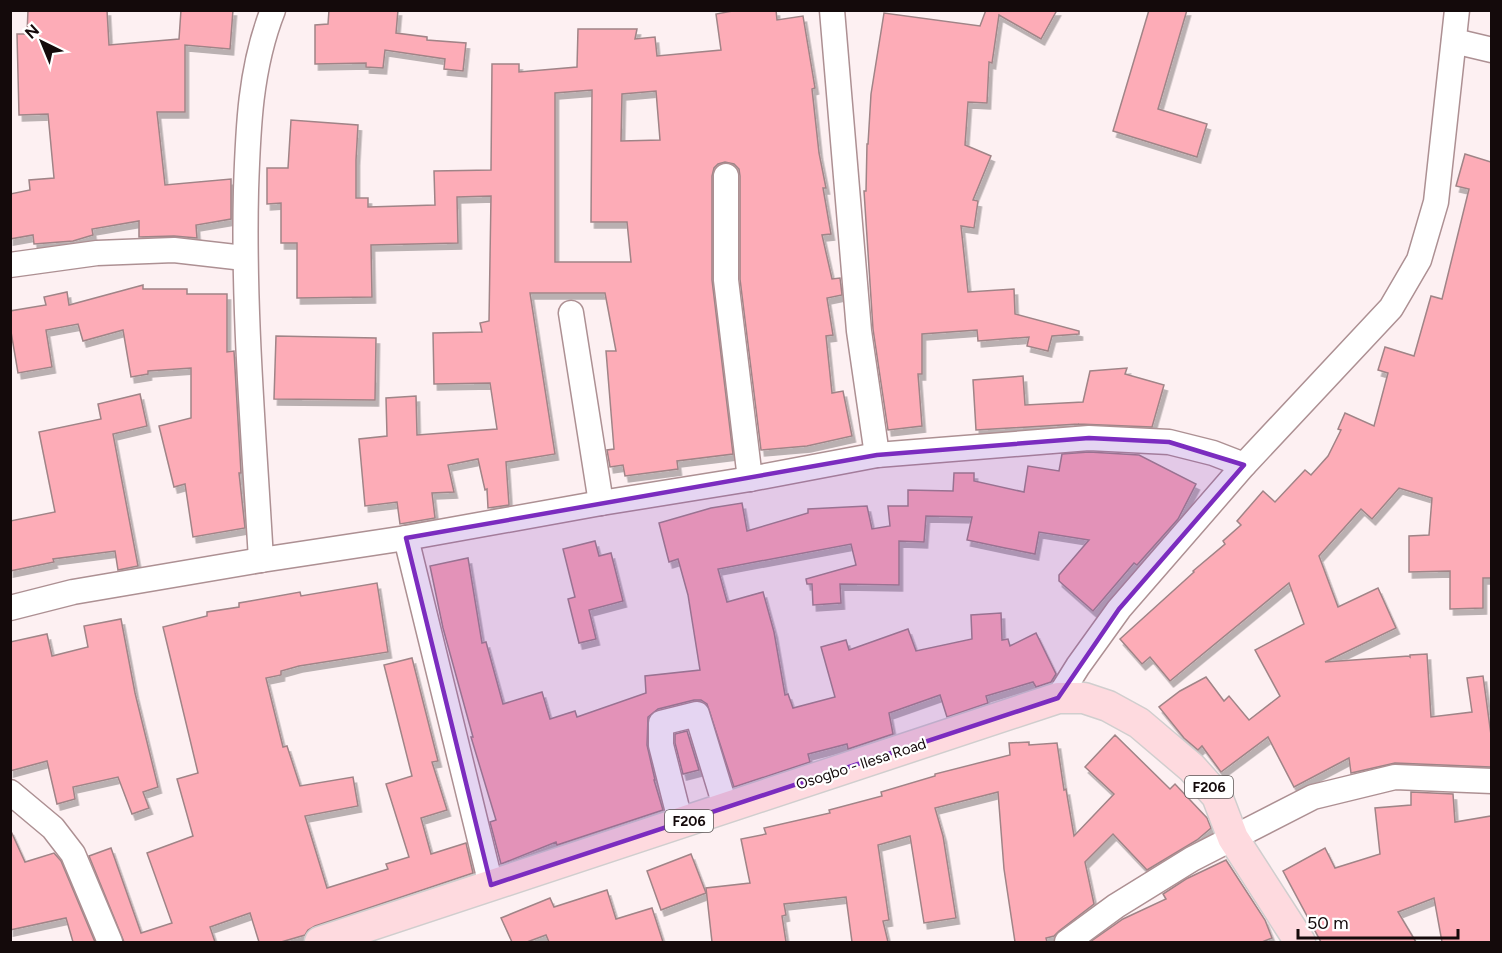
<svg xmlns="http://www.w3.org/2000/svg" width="1502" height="953" font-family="Figtree,sans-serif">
<defs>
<filter id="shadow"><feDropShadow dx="3.5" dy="6" stdDeviation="0" flood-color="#0004"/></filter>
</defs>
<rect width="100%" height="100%" fill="#fdf0f2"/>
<g fill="#fdacb7" stroke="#a08487" stroke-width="1.5" fill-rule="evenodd" filter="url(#shadow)">
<path d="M28,10H107L109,45L179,39L181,10H233L230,49L185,45V112H157L165,185L231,179V219L196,225L197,238L174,236L139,237V221L92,229L93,235L73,241L34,244L33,235L10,239V194L30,190L29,180L54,178L48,114L19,115L17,34H27Z"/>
<path d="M329,10H398L396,33L427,37V40L466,43L463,71L444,69L445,59L385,50L383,68L366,67V63L315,64V25L328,24Z"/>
<path d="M738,10H776L777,20L803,16L815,88L812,89L819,153L826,188H823L831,234L822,235L832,279L840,278L842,295L827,298L833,335L826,336L832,393L843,391L852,436L807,446L761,450L740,279V176L739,169L734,164L725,162L718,164L714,168L712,176V280L733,454L677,461L678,469L625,476L623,465L610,467L607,450L614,449L606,351H616L605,293H530L555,454L506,462L509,505L488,508L487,489L485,490L478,459L448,465L454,492L432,493L435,518L400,524L397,502L365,506L359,439L387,436L386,398L416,396L417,435L497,429L490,383L434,384L433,333L482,332L480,323L489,321L491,196L457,197L458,243L371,245L372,297L297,298V243H281V203L267,204V168H288L291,120L358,125L356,160V198H368V207L435,205L434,171L491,170L492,64H519V72L577,67L578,29H637L635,39L655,37L657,56L721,50L716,14ZM592,90L591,222H627L631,262H555V93ZM656,91L660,140L621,141L622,94Z"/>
<path d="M986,10H1057L1041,39L999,15L992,63L989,62L987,103L968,102L965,145L991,156L973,200L978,201L974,228L961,226L968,292L1014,289L1015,314L1079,331V334L1052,336L1048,351L1027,346L1029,337L978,341L977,330L922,334V374H918L922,426L888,430L873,329L864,191H866L867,144H868L871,94L884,13L980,26Z"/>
<path d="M1149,10H1187L1158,109L1207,124L1197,157L1113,131Z"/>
<path d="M1465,154L1491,162V578H1483V608L1450,609V571L1409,572V536L1429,535L1432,498L1399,488L1372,519L1361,509L1319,556L1338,607L1378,588L1396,628L1325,662L1409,656L1410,657V655L1427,654L1431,717L1472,712L1467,678L1483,676L1491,735V767L1395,763L1351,773L1349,758L1294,787L1268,737L1221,772L1202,746L1198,750L1184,738L1159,707L1180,691L1206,677L1224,701L1229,696L1249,720L1280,696L1255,650L1304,624L1289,583L1170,681L1150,657L1142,664L1120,639L1194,572L1193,571L1225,544L1223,541L1241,525L1237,521L1263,491L1275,502L1305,470L1311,475L1328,456L1341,430L1338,429L1345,413L1374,426L1388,373L1378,370L1385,347L1414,356L1431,296L1442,299L1469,189L1456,186Z"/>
<path d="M143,285V289H187V294H227V352L234,351L241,473H239L245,528L193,537L185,484L174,487L159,426L191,418V368L148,371V374L131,377L123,330L83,341L78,324L46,330L52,367L18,373L10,326V311L46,305L44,297L67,292L69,305Z"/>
<path d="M276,336L376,338L375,400L274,399Z"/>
<path d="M1127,368L1125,374L1164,385L1152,427L1078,424H1079L976,430L973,380L1023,376L1025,405L1083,402L1090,371Z"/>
<path d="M140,394L147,426L113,434L138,566L118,570L115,551L53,559L54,562L10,571V521L55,512L39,432L101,419L98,404Z"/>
<path d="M1089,452L1139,455L1196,484L1178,519L1137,565L1134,563L1093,611L1059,581V575L1089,540L1039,532L1035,554L1005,548L967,540L972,517L926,516L924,542L899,541V585L840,584L841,603L813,605L812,584H807L806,579L856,565L851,544L718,569L727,602L763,592L774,632L785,695L788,694L793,708L835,697L821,647L846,640L849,650L908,629L916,651L972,639L971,615L1001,613L1002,640L1008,639L1010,646L1036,633L1056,674L1051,682L1036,687L1033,682L986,696L988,703L947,717L940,695L889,713L893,734L848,749L847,744L808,754L810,762L734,787L707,704L701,700H694L658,709L648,717L647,745L655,780H654L663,810L557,845L556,842L501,864L490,822L496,820L471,737H473L443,628L430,566L468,558L482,643L486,642L503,704L542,692L550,719L575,711L577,717L646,693L645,676L700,670L688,595L678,559L669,562L659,523L711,508L742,503L747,531L808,513V509L867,506L872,529L890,526L888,506H908V490L953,491L954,473H974V481L1024,492L1028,466L1059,471L1062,454Z"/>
<path d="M595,541L599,556L611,553L623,601L589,610L596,639L579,643L568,599L575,597L563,549Z"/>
<path d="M377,583L388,652L299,666L281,671V675L266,678L283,747L287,746L300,786L353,777L358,806L305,816L327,888L388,869L386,864L409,857L386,784L412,776L384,665L412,658L438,761L432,762L447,810L421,818L431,854L466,843L473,873L315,926L308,930L305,935L281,942H259L250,913L210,927L215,942H124L89,856L111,848L141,933L172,923L147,853L193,836L177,779L198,773L163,627L207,616V612L239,607V603L300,592L301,596Z"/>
<path d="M121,619L135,693L158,787L143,792L149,808L132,814L118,777L73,787L75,799L57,804L47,761L10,771V642L47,634L52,656L88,647L84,626Z"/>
<path d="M687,731L699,770L683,774L675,743V734Z"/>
<path d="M1115,735L1170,789L1175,784L1207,818L1211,828L1197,840L1147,870L1113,834L1085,862L1094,904L1059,931L1054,936L1046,938L1047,942H1015L1004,869L998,792L935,808L943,836L956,918L924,923L910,836L878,845L889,920L883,921L888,942H852L846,897L784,904L786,915L782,916L786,942H712L706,888L750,883L741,839L766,834L764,828L830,813L829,810L882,796L881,792L935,776V774L1010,755L1009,743L1029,742V745L1057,743L1064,790L1066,789L1074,836L1114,794L1085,767Z"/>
<path d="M1411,792L1453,794L1455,822L1491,816V942H1442L1434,898L1398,912L1416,942H1321L1283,871L1325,848L1335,868L1380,854L1375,808L1411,805Z"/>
<path d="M10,829L25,862L54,853L61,861L95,942H73L66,918L10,930Z"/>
<path d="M691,854L706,893L661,910L647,871Z"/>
<path d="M1226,860L1265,920L1272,938L1262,942H1090L1123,919L1166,899L1163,894L1186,879Z"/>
<path d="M607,890L616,919L652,908L663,942H549L546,935L527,942H512L501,918L550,898L554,907Z"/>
</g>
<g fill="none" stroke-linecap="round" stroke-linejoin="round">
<defs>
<g id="minor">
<path d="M832,10L859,331L877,455"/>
<path d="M1454,41L1492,50"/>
<path d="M726,176V280L750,479"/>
<path d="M10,265L97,253L174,250L244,258"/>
<path d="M571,313L601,503"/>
<path d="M406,538L491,885"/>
<path d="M261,560C254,437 243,313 246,190C248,129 250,68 273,10"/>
<path d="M10,608L73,592L261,560L406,538L601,503L750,479L877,455L1089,438L1169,442L1213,453L1244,465"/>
<path d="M1058,698L1078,666L1119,609L1244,465L1391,308L1419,260L1436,202L1457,10"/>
<path d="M10,792L53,828L73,854L110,942"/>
<path d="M681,824L661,745V723L697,714L726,809"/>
<path d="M1067,942L1116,906L1192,859L1313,797L1395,777L1492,781"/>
</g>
<path id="major" d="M320,942L1058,698H1084L1108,706L1139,723L1192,768L1217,796L1233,838L1300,942"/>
</defs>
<use href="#minor" stroke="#ad9093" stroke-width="27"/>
<use href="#major" stroke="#d0cece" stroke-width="33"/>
<use href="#minor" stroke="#fff" stroke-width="24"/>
<use href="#major" stroke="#fedadf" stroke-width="30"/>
</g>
<path fill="#7b2cbf" fill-opacity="0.2" stroke="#7b2cbf" stroke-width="4.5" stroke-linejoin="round" d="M1089,438L1169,442L1244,465L1119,609L1058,698L491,885L406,538L877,455Z"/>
<g text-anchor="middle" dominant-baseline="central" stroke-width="4.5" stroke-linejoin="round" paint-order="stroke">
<g fill="#fff" stroke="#5a5454" stroke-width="1.5">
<rect x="1185" y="776" width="48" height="22" rx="4.5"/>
<rect x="665" y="810" width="48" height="22" rx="4.5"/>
</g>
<g font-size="14" font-weight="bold" fill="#140a0b">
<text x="1209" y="787">F206</text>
<text x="689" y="821">F206</text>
</g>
<g font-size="15" fill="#140a0b" stroke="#fff">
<text transform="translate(861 764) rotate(-18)">Osogbo - Ilesa Road</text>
</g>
</g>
<rect width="1502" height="953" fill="none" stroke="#140a0b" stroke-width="24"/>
<g transform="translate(42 42) rotate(317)" stroke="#ffffff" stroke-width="4.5" paint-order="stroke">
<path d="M0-4.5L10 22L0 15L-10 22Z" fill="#140a0b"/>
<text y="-9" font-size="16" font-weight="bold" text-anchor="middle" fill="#140a0b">N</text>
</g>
<path d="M1298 929v9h160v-9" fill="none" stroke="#140a0b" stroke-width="3"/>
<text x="1307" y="929" font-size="18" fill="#140a0b" stroke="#ffffff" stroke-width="4.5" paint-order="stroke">50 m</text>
</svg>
